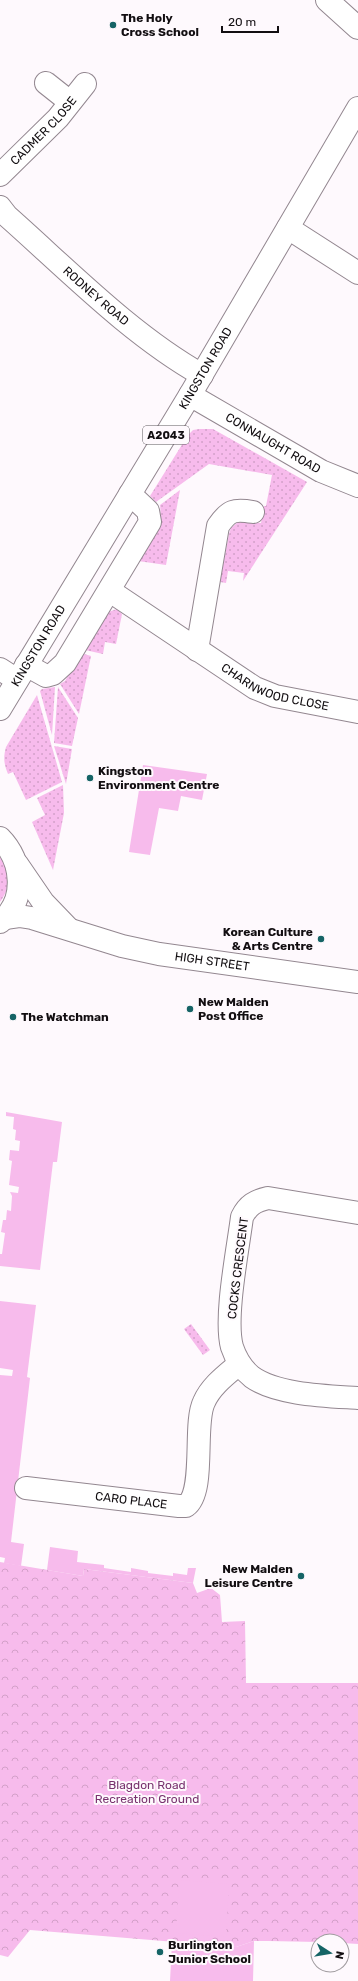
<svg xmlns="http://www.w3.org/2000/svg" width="358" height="1981" font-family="Rubik,sans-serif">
<defs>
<pattern id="grass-dots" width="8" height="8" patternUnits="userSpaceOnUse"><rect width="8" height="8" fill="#f7bbec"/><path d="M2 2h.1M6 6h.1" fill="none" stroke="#d3a0c9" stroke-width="1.8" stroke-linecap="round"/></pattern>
<pattern id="park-crowns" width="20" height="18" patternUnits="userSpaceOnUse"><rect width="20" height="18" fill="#f7bbec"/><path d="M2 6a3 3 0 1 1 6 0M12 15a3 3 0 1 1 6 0" fill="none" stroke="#d3a0c9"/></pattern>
</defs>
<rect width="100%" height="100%" fill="#fef9fd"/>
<g fill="url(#grass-dots)">
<path d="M199,429H213L307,482L243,581L244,573L228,571L226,583L220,582L229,534L231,528L238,522L261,523L264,506H266L272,475L209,464L156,502L150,496L188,435L193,430Z"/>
<path d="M180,490L166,565L138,561C150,542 163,529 160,505Z"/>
<path d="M117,609L122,614L116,644L105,642L103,654L85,650L108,612Z"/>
<path d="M81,653L91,656L79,714L60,684L65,681Z"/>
<path d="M55,687L52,735L40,691L42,689Z"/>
<path d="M58,687L78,718L72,746L54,743Z"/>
<path d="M37,695L62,782L26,800L13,772L8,774C4,764 3,758 6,747Z"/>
<path d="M54,746L72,749L66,784Z"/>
<path d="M63,785L64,813L53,870L32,822L45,815L37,798Z"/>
<path d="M0,857C12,870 10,889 0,902Z"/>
<path d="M191,1324L210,1350L203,1355L184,1329Z"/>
</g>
<path fill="url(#park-crowns)" d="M0,1562L83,1576L84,1569L193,1583L197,1593L211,1588L220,1595L222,1622L245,1621L246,1683H358V1944L342,1943V1941L318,1942L268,1941H254L236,1947L30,1930L8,1957L0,1955Z"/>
<g fill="#f7bbec">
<path d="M143,765L207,774L202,800L181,796L178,811L159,808L150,855L129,852Z"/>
<path d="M6,1112L62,1122L57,1162H53L40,1270L0,1266V1254H2L5,1233L1,1232L3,1220H6L7,1210L11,1211L12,1196L10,1192L18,1193L19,1187L9,1185L12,1161L9,1160L10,1150L19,1151L20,1141L15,1140L16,1130L13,1129L14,1117L6,1116Z"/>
<path d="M0,1301L36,1305L27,1377L30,1378L11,1542L24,1544L21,1566L4,1563L5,1558L0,1557V1375L12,1376L13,1370L0,1368Z"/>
<path d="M50,1547L78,1551L77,1562L104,1565V1568L131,1572V1568L148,1571V1573L173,1576V1573L187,1575L188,1568H196L193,1583L84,1569L83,1576L47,1570Z"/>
<path d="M179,1880L229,1884L226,1937L176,1933Z"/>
<path d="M254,1941L253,1981H170L172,1942L236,1947Z"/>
</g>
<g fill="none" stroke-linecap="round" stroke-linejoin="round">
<defs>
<g id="minor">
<path d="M327,0L358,28"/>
<path d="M46,83L70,102"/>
<path id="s1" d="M0,175L58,118L85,84"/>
<path id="s2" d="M0,207L7,216C68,270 131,335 202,375"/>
<path d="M288,228L358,273"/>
<path id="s3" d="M190,395L321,471L358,486"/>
<path id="s4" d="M110,591L255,688L275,696L358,712"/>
<path d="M197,650L218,526C229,510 234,509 253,512"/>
<path d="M26,665L46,676L53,674L65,663L150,522L148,511L130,494"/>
<path d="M0,669L17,680"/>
<path d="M358,1213L268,1198C255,1201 248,1205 242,1217C238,1249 224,1318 232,1347C236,1359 242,1369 252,1377C277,1395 328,1396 358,1398"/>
<path id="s5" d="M26,1488L179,1506H186C206,1492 193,1424 204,1402C211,1386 226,1375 239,1364"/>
</g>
<g id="major">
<path id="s6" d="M0,709L190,395L358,108"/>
<path d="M0,838C23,861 27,901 0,922"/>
<path d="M17,864L43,902L68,928"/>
<path id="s7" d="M5,918L19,916L32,918L122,946L159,954L358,982"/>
</g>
</defs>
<use href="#minor" stroke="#938790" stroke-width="24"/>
<use href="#major" stroke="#938790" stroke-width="24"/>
<use href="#minor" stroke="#fff" stroke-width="22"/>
<use href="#major" stroke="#fff" stroke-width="22"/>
</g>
<g fill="#156466" stroke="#fef9fd" stroke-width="1.5">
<circle cx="113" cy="25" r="4"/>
<circle cx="90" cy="778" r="4"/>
<circle cx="321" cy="939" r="4"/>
<circle cx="190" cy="1009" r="4"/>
<circle cx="13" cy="1017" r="4"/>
<circle cx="301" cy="1576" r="4"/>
<circle cx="160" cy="1952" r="4"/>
</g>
<g text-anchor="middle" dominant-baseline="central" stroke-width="4" stroke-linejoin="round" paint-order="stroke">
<rect fill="#fef9fd" stroke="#595458" stroke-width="1" x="143" y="426" width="46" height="18" rx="3"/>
<g font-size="11" font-weight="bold" fill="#120e11">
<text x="166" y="435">A2043</text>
</g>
<g font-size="12" font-weight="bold" fill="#120e11" stroke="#fef9fd" text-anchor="start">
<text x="121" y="18">The Holy<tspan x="121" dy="14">Cross School</tspan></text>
<text x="98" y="771">Kingston<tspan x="98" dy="14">Environment Centre</tspan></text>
<text x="313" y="932" text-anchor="end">Korean Culture<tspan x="313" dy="14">&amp; Arts Centre</tspan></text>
<text x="198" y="1002">New Malden<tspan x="198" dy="14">Post Office</tspan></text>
<text x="21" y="1017">The Watchman</text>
<text x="293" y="1569" text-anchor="end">New Malden<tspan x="293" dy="14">Leisure Centre</tspan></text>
<text x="168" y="1945">Burlington<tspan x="168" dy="14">Junior School</tspan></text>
</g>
<g font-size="12" fill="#120e11" stroke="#fef9fd">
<text stroke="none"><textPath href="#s1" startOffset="62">CADMER CLOSE</textPath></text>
<text stroke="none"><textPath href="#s2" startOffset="131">RODNEY ROAD</textPath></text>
<text stroke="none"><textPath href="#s6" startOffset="398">KINGSTON ROAD</textPath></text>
<text stroke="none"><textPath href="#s3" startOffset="96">CONNAUGHT ROAD</textPath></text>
<text stroke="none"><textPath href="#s6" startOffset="74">KINGSTON ROAD</textPath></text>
<text stroke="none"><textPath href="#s4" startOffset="193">CHARNWOOD CLOSE</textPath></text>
<text stroke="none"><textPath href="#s7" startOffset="213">HIGH STREET</textPath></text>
<text transform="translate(238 1268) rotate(-83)">COCKS CRESCENT</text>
<text stroke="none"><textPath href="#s5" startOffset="106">CARO PLACE</textPath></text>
</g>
<g font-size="12" fill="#78326e" stroke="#fef9fd">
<text x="147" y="1785">Blagdon Road<tspan x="147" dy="14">Recreation Ground</tspan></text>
</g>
</g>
<g transform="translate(330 1953) rotate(102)"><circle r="19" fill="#fef9fd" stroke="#a09b9f"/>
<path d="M0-3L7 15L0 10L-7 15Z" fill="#156466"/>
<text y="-6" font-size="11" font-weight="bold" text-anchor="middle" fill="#120e11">N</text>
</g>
<path d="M222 26v6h56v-6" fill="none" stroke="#120e11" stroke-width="2"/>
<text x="228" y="26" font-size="12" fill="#120e11" stroke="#fef9fd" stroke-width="3" paint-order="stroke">20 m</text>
</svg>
